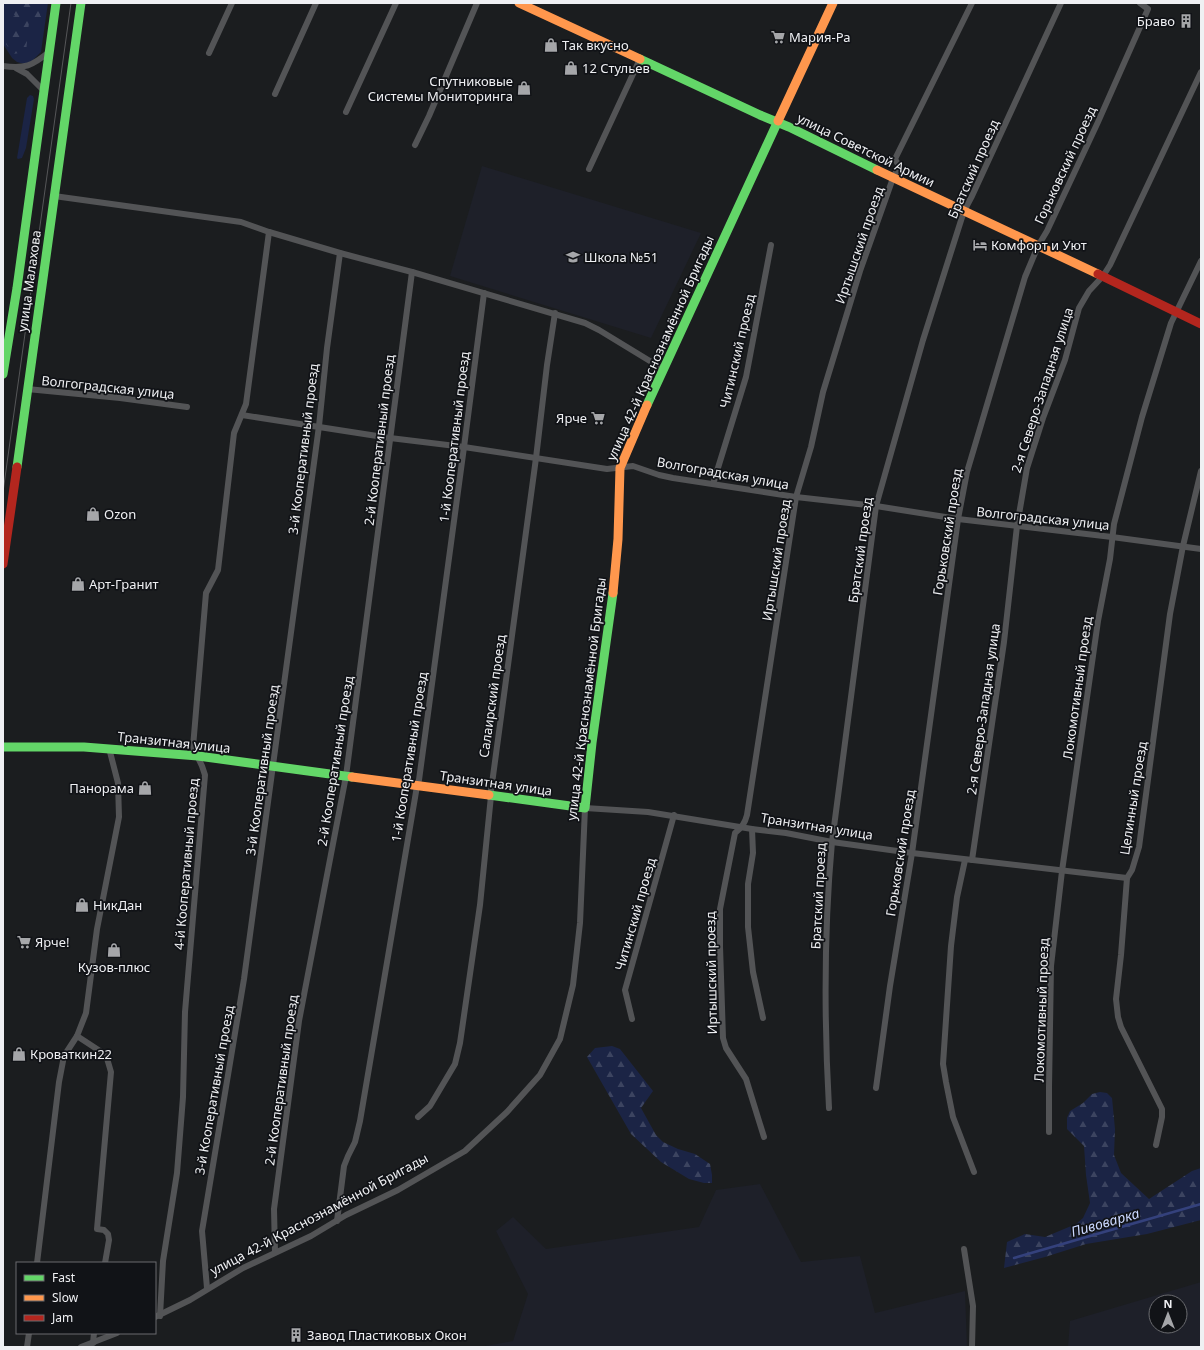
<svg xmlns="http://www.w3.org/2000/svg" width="1204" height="1350" font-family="'Noto Sans',sans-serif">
<defs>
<pattern id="forest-firs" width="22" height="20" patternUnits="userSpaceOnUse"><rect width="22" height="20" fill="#1b2445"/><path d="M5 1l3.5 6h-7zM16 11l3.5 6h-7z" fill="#3c4460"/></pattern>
</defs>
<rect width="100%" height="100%" fill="#1b1d1f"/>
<g fill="#1e2029" fill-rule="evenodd">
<path d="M482,166L701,233L651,338L450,276Z"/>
<path d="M760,1184L801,1262L860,1256L875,1313L965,1291L967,1347H480L513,1341L528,1294L496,1231L513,1217L546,1249L699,1227L716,1190Z"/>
<path d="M1201,1282V1347H1068L1070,1321ZM1156,1302H1180V1326H1156Z"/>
</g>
<g fill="#1b2445">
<path d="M3,3H48L41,52L31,62L24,64L17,62L12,58L3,44Z"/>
<path d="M30,95L33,96L34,99L26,148L22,158L18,159L17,158L27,98Z"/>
</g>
<g fill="url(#forest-firs)">
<path d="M11,3H45L44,9L40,15L44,21L43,26H38L29,22L26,52L13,54L6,44L10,28L8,19L15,16L12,11Z"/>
<path d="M612,1046L620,1049L653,1091L641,1108L656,1135L663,1142L678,1149L695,1154L710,1164L712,1175V1183H704L689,1179L661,1162L631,1134L587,1057L595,1048Z"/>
<path d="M1100,1092L1107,1093L1112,1098L1115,1129L1114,1155L1121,1173L1149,1199L1192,1171L1201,1168V1220L1147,1234L1086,1244L1045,1257L1004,1268L1007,1242L1025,1234L1045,1237L1076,1224L1083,1218L1090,1203L1086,1175L1084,1146L1067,1129V1118L1070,1111L1083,1103L1092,1094Z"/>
</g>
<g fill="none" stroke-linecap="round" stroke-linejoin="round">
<path stroke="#34417c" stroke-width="2.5" d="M1014,1258L1201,1204"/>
<g stroke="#535456" stroke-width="6">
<path d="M209,53L232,3"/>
<path d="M3,66C25,69 32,66 49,52"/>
<path d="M16,68L27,74L44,91"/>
<path d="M275,94L316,3"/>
<path d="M346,112L396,3"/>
<path d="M415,145L429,116L477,3"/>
<path d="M589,169L640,59"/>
<path d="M54,196L241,222L269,232L340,253L412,272L585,323L599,330L663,369"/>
<path d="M27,389L120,398L187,407"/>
<path d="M242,415L390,438L464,447L607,469L633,466L659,475L673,478L796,497L876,506L958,519L1112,537L1201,549"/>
<path d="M713,484L746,377L771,245"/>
<path d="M752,829L753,853L748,884V927L753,972L763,1018"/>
<path d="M965,860L957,897L951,946L943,1064L946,1082L953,1117L974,1172"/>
<path d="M972,860L1004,642L1017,526L1027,468L1043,418L1065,360L1079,308L1089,291L1103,276L1110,265L1201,72"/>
<path d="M632,1019L625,990L674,815"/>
<path d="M876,1088L890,986L912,853L958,519L967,472L1025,277L1038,246L1047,231L1098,122L1148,9L1140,3"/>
<path d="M829,1108C824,1019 824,930 832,842L876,506L923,340L964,211L972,196L1061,3"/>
<path d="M418,1117L430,1106L455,1064L460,1043L480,905L491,796V791L536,458L547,365L555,313"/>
<path d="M1049,1132V1087L1051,966L1062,871L1098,621L1110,559L1114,524L1142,417L1171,323L1201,261"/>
<path d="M764,1137L746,1079L726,1048L723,1038L720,946V909L735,833C742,827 745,823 747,815L796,497L811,447L823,392L860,271L893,178L899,166L895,159L972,3"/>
<path d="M1156,1145L1162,1117V1109L1121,1027L1118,1017L1116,999L1121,955L1127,878L1132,870L1139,847L1170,614L1183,546L1201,471"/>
<path d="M337,1221L344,1166L348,1156L355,1142L360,1121L417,786L419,780L464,447L484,293"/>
<path d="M964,1249L973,1306L972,1347"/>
<path d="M275,1252L274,1209L299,1021L346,776L412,272"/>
<path d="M37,1263L59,1082L64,1056L77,1036"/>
<path d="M105,1263L109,1240L108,1234L104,1230L97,1229L111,1072L106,1055L77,1036L86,1013L97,929L119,817L118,783L109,748"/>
<path d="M207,1288L202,1231L244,979L319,426L327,348L340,253"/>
<path d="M160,1316L163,1261L177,1173L183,1097L185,1012L205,775L202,766L193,747L206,593L218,570L234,433L246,404L269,232"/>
<path d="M155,1317L190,1300L243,1268L311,1236L346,1215L398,1190L465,1151L507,1112L540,1075L560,1039L573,985L580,923L585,808L648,812L752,829L786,833L832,842L912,853L1127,878"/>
<path d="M93,1343L94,1333"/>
<path d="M27,1347L29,1333"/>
<path d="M81,1347L117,1333"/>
</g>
<g stroke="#63d668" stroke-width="9">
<path d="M640,59L760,115L789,127L877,170"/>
<path d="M3,374L17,288L56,3"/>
<path d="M647,405L778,121"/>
<path d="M17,467L81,3"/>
<path d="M3,747H84L198,756L352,777"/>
<path d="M489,795L585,808L592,743L613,593"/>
</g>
<g stroke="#ff974d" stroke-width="9">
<path d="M519,3L640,59"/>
<path d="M778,121L833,3"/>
<path d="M877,170L1098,274"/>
<path d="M613,593L618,539L620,468L647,405"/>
<path d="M352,777L489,795"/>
</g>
<g stroke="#b3261e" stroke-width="9">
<path d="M1098,274L1201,324"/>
<path d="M3,564L17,467"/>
</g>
<path stroke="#555658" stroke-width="1" d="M3,492L71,3"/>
</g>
<defs>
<symbol id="building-bare" viewBox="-9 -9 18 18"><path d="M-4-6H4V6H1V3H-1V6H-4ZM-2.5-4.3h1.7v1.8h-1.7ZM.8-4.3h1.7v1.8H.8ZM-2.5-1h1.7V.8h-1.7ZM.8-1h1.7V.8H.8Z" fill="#a5a6a9" stroke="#111317" stroke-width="2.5" paint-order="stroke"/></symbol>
<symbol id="supermarket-bare" viewBox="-9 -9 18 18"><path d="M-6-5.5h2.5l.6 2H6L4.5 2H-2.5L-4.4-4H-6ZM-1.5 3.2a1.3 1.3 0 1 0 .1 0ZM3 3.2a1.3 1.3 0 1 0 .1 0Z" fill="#a5a6a9" stroke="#111317" stroke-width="2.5" paint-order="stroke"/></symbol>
<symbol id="shop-bare" viewBox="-9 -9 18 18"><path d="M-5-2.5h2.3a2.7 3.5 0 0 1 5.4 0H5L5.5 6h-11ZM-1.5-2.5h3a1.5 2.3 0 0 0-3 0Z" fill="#a5a6a9" stroke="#111317" stroke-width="2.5" paint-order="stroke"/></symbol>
<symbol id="hotel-bare" viewBox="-9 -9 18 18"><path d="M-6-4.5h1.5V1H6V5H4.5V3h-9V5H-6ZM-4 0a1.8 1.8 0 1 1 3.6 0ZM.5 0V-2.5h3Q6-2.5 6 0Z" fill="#a5a6a9" stroke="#111317" stroke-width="2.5" paint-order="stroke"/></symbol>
<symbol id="school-bare" viewBox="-9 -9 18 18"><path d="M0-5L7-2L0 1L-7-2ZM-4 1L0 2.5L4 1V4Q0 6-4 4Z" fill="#a5a6a9" stroke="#111317" stroke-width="2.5" paint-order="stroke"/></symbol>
</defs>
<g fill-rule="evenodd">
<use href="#building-bare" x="1176" y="11" width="20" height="20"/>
<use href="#supermarket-bare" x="768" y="27" width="20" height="20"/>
<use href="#shop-bare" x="541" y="35" width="20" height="20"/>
<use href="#shop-bare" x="561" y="58" width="20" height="20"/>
<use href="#shop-bare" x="514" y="78" width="20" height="20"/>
<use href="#hotel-bare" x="970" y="235" width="20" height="20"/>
<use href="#school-bare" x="563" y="247" width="20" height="20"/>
<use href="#supermarket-bare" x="588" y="408" width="20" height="20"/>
<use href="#shop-bare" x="83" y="504" width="20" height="20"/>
<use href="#shop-bare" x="68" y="574" width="20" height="20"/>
<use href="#shop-bare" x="135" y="778" width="20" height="20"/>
<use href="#shop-bare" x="72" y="895" width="20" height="20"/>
<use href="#supermarket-bare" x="14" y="932" width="20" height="20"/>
<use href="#shop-bare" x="104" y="940" width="20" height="20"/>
<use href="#shop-bare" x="9" y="1044" width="20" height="20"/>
<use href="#building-bare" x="286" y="1325" width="20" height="20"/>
</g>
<g text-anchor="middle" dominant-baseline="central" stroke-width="3.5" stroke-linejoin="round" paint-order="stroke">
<g font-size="13" fill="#eff0f3" stroke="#111317" text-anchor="start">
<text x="1175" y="21" text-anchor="end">Браво</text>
<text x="789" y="37">Мария-Ра</text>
<text x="562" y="45">Так вкусно</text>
<text x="582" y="68">12 Стульев</text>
<text x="513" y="81" text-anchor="end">Спутниковые<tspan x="513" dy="15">Системы Мониторинга</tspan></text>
<text x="991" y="245">Комфорт и Уют</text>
<text x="584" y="257">Школа №51</text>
<text x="587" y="418" text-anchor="end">Ярче</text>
<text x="104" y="514">Ozon</text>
<text x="89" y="584">Арт-Гранит</text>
<text x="134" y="788" text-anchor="end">Панорама</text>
<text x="93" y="905">НикДан</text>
<text x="35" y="942">Ярче!</text>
<text x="114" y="967" text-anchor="middle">Кузов-плюс</text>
<text x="30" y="1054">Кроваткин22</text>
<text x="307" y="1335">Завод Пластиковых Окон</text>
</g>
<g font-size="13" fill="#eff0f3" stroke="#111317">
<text transform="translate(866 150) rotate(26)">улица Советской Армии</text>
<text transform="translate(1065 165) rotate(-65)">Горьковский проезд</text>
<text transform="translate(973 169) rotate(-66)">Братский проезд</text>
<text transform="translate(859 245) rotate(-71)">Иртышский проезд</text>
<text transform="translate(29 281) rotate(-82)">улица Малахова</text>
<text transform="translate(660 348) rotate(-66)">улица 42-й Краснознамённой Бригады</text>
<text transform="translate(737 351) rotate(-77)">Читинский проезд</text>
<text transform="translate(108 387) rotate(6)">Волгоградская улица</text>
<text transform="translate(1042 390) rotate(-72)">2-я Северо-Западная улица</text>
<text transform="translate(454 437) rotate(-83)">1-й Кооперативный проезд</text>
<text transform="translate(379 440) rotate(-83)">2-й Кооперативный проезд</text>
<text transform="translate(303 449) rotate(-83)">3-й Кооперативный проезд</text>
<text transform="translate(723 473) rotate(10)">Волгоградская улица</text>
<text transform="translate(1043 518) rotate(6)">Волгоградская улица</text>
<text transform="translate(947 532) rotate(-81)">Горьковский проезд</text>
<text transform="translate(860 550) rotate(-82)">Братский проезд</text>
<text transform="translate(776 560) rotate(-81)">Иртышский проезд</text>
<text transform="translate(1077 688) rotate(-82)">Локомотивный проезд</text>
<text transform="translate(492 696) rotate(-82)">Салаирский проезд</text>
<text transform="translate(586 699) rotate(-83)">улица 42-й Краснознамённой Бригады</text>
<text transform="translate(983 709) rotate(-82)">2-я Северо-Западная улица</text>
<text transform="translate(174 742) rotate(6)">Транзитная улица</text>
<text transform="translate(409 757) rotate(-81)">1-й Кооперативный проезд</text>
<text transform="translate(335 761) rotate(-81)">2-й Кооперативный проезд</text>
<text transform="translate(262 770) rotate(-82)">3-й Кооперативный проезд</text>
<text transform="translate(496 783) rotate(8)">Транзитная улица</text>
<text transform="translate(1133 798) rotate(-81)">Целинный проезд</text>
<text transform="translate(817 826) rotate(9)">Транзитная улица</text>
<text transform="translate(900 853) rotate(-81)">Горьковский проезд</text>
<text transform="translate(186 864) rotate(-85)">4-й Кооперативный проезд</text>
<text transform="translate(818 896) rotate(-87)">Братский проезд</text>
<text transform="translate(635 914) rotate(-74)">Читинский проезд</text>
<text transform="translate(711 973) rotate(-91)">Иртышский проезд</text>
<text transform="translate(1041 1010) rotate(-88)">Локомотивный проезд</text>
<text transform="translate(281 1080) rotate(-82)">2-й Кооперативный проезд</text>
<text transform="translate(214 1090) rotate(-80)">3-й Кооперативный проезд</text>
<text transform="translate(319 1214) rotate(-28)">улица 42-й Краснознамённой Бригады</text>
</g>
<g font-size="14" font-style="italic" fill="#cbd8ff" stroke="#111317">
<text transform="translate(1105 1222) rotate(-16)">Пивоварка</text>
</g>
</g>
<rect width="1204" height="1350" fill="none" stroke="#eff0f3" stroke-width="8"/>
<rect x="16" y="1262" width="140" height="72" fill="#111317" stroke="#6a6b6f"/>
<rect x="24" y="1275" width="20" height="6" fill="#63d668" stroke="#6a6b6f"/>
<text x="52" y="1282" font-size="12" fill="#eff0f3">Fast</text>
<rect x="24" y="1295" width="20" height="6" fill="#ff974d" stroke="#6a6b6f"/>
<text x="52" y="1302" font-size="12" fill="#eff0f3">Slow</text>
<rect x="24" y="1315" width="20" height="6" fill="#b3261e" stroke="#6a6b6f"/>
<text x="52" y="1322" font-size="12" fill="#eff0f3">Jam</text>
<g transform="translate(1168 1314)"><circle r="19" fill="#111317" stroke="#6a6b6f"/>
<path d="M0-3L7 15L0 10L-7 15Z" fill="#a5a6a9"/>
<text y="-6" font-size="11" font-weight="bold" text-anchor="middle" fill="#eff0f3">N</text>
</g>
</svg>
